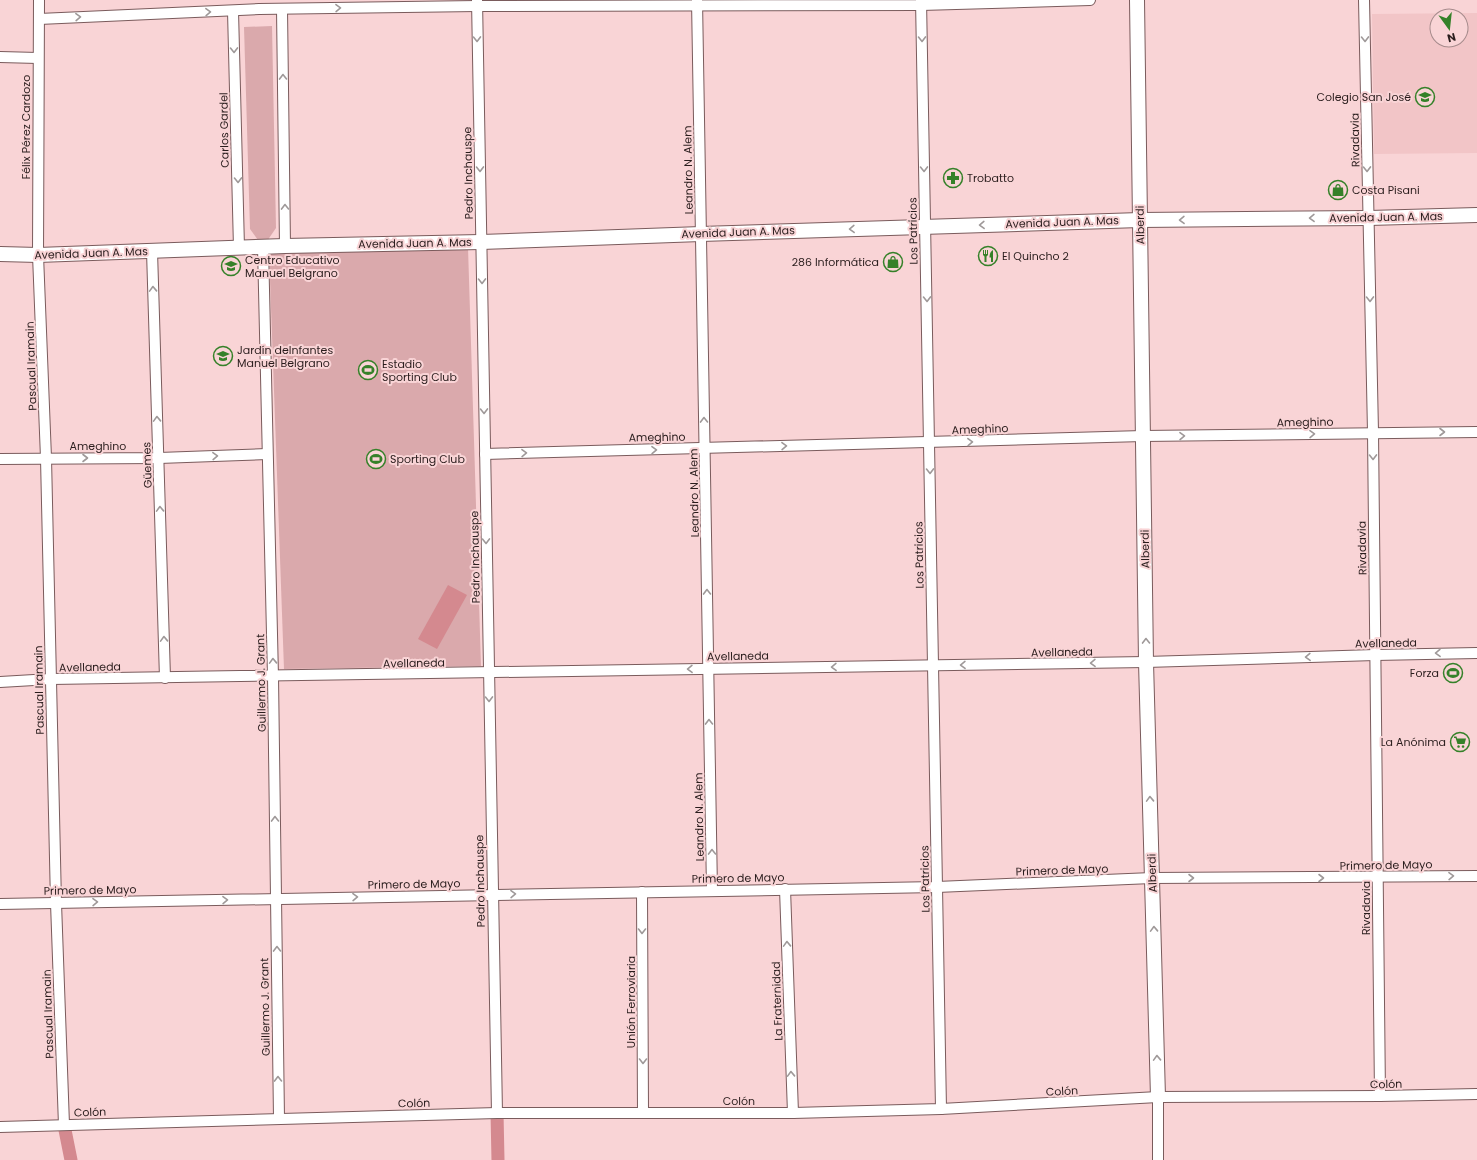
<svg xmlns="http://www.w3.org/2000/svg" width="1477" height="1160" font-family="Poppins,sans-serif">
<rect width="100%" height="100%" fill="#f9d4d6"/>
<path fill="#f2c5c7" fill-rule="evenodd" d="M1477,13V153L1374,154L1372,14ZM1437,16H1461V40H1437Z"/>
<g fill="#daa9ac">
<path d="M272,26L276,228L263,247L250,229L244,27Z"/>
<path d="M468,247L481,666L284,669L269,252Z"/>
</g>
<path fill="#d4898f" d="M448,585L467,595L437,649L418,639Z"/>
<g fill="none" stroke-linecap="round" stroke-linejoin="round">
<g stroke="#d4898f" stroke-width="13">
<path d="M497,1113L498,1160"/>
<path d="M64,1125L71,1160"/>
</g>
<defs>
<g id="street">
<path d="M39,0L38,255L46,458L56,903L64,1125"/>
<path d="M477,0L497,1113"/>
<path d="M697,0L712,891"/>
<path d="M921,0L941,1109"/>
<path d="M1364,0L1373,432L1380,1096"/>
<path d="M282,9L285,246"/>
<path d="M233,11L239,248"/>
<path d="M39,19L259,9L477,6L921,5L1090,0"/>
<path d="M0,57L38,58"/>
<path d="M263,247L273,677L279,1118"/>
<path d="M152,251L165,678"/>
<path d="M485,454L1143,436L1477,432"/>
<path d="M0,459L159,458L267,454"/>
<path d="M0,682L51,679L1146,662L1375,655L1477,653"/>
<path d="M785,889L793,1113"/>
<path d="M642,892L643,1113"/>
<path d="M0,904L937,887L1152,878L1477,876"/>
<path d="M1158,1097V1160"/>
<path d="M0,1127L497,1113H793L941,1109L1158,1097L1380,1096L1477,1094"/>
</g>
<g id="secondary">
<path d="M1137,0L1146,662L1158,1097"/>
<path d="M0,254L38,255L285,246L481,242L701,234L1140,220L1369,218L1477,215"/>
</g>
</defs>
<use href="#street" stroke="#7a5b5c" stroke-width="12"/>
<use href="#secondary" stroke="#7a5b5c" stroke-width="16"/>
<use href="#street" stroke="#fff" stroke-width="10"/>
<use href="#secondary" stroke="#fff" stroke-width="14"/>
</g>
<defs><path id="oneway-chevron" d="M-2-3.5L2.5 0L-2 3.5" fill="none" stroke-width="1.6" stroke-linecap="round" stroke-linejoin="round"/></defs>
<g stroke="#9f9999">
<use href="#oneway-chevron" transform="translate(338 8) rotate(-1)"/>
<use href="#oneway-chevron" transform="translate(208 12) rotate(-2)"/>
<use href="#oneway-chevron" transform="translate(78 17) rotate(-2)"/>
<use href="#oneway-chevron" transform="translate(477 39) rotate(89)"/>
<use href="#oneway-chevron" transform="translate(922 39) rotate(89)"/>
<use href="#oneway-chevron" transform="translate(1365 39) rotate(89)"/>
<use href="#oneway-chevron" transform="translate(234 50) rotate(89)"/>
<use href="#oneway-chevron" transform="translate(283 77) rotate(-91)"/>
<use href="#oneway-chevron" transform="translate(480 169) rotate(89)"/>
<use href="#oneway-chevron" transform="translate(924 169) rotate(89)"/>
<use href="#oneway-chevron" transform="translate(1367 169) rotate(89)"/>
<use href="#oneway-chevron" transform="translate(238 180) rotate(89)"/>
<use href="#oneway-chevron" transform="translate(285 207) rotate(-91)"/>
<use href="#oneway-chevron" transform="translate(1312 218) rotate(179)"/>
<use href="#oneway-chevron" transform="translate(1182 220) rotate(179)"/>
<use href="#oneway-chevron" transform="translate(982 225) rotate(178)"/>
<use href="#oneway-chevron" transform="translate(852 229) rotate(178)"/>
<use href="#oneway-chevron" transform="translate(482 281) rotate(89)"/>
<use href="#oneway-chevron" transform="translate(153 289) rotate(-92)"/>
<use href="#oneway-chevron" transform="translate(927 299) rotate(89)"/>
<use href="#oneway-chevron" transform="translate(1370 299) rotate(89)"/>
<use href="#oneway-chevron" transform="translate(484 411) rotate(89)"/>
<use href="#oneway-chevron" transform="translate(157 419) rotate(-92)"/>
<use href="#oneway-chevron" transform="translate(704 420) rotate(-91)"/>
<use href="#oneway-chevron" transform="translate(1442 432)"/>
<use href="#oneway-chevron" transform="translate(1312 434) rotate(-1)"/>
<use href="#oneway-chevron" transform="translate(1182 436) rotate(-1)"/>
<use href="#oneway-chevron" transform="translate(970 442) rotate(-2)"/>
<use href="#oneway-chevron" transform="translate(784 446) rotate(-1)"/>
<use href="#oneway-chevron" transform="translate(654 450) rotate(-1)"/>
<use href="#oneway-chevron" transform="translate(524 453) rotate(-1)"/>
<use href="#oneway-chevron" transform="translate(215 456) rotate(-2)"/>
<use href="#oneway-chevron" transform="translate(1373 457) rotate(89)"/>
<use href="#oneway-chevron" transform="translate(85 458)"/>
<use href="#oneway-chevron" transform="translate(930 471) rotate(89)"/>
<use href="#oneway-chevron" transform="translate(160 509) rotate(-92)"/>
<use href="#oneway-chevron" transform="translate(486 541) rotate(89)"/>
<use href="#oneway-chevron" transform="translate(707 592) rotate(-91)"/>
<use href="#oneway-chevron" transform="translate(164 639) rotate(-92)"/>
<use href="#oneway-chevron" transform="translate(1146 641) rotate(-91)"/>
<use href="#oneway-chevron" transform="translate(1438 653) rotate(179)"/>
<use href="#oneway-chevron" transform="translate(1308 657) rotate(178)"/>
<use href="#oneway-chevron" transform="translate(273 661) rotate(-92)"/>
<use href="#oneway-chevron" transform="translate(1093 663) rotate(179)"/>
<use href="#oneway-chevron" transform="translate(963 665) rotate(179)"/>
<use href="#oneway-chevron" transform="translate(834 667) rotate(179)"/>
<use href="#oneway-chevron" transform="translate(690 669) rotate(179)"/>
<use href="#oneway-chevron" transform="translate(489 699) rotate(89)"/>
<use href="#oneway-chevron" transform="translate(709 722) rotate(-91)"/>
<use href="#oneway-chevron" transform="translate(1150 799) rotate(-92)"/>
<use href="#oneway-chevron" transform="translate(275 819) rotate(-91)"/>
<use href="#oneway-chevron" transform="translate(712 852) rotate(-91)"/>
<use href="#oneway-chevron" transform="translate(1451 876) rotate(-1)"/>
<use href="#oneway-chevron" transform="translate(1191 878)"/>
<use href="#oneway-chevron" transform="translate(1321 878)"/>
<use href="#oneway-chevron" transform="translate(513 894) rotate(-1)"/>
<use href="#oneway-chevron" transform="translate(355 897) rotate(-1)"/>
<use href="#oneway-chevron" transform="translate(225 900) rotate(-1)"/>
<use href="#oneway-chevron" transform="translate(95 902) rotate(-1)"/>
<use href="#oneway-chevron" transform="translate(1154 929) rotate(-92)"/>
<use href="#oneway-chevron" transform="translate(642 931) rotate(90)"/>
<use href="#oneway-chevron" transform="translate(787 944) rotate(-92)"/>
<use href="#oneway-chevron" transform="translate(277 949) rotate(-91)"/>
<use href="#oneway-chevron" transform="translate(1157 1058) rotate(-92)"/>
<use href="#oneway-chevron" transform="translate(643 1061) rotate(90)"/>
<use href="#oneway-chevron" transform="translate(791 1074) rotate(-92)"/>
<use href="#oneway-chevron" transform="translate(278 1079) rotate(-91)"/>
</g>
<defs>
<symbol id="school-ring" viewBox="-11 -11 22 22"><circle r="9.5" fill="#f9d4d6" stroke="#358129" stroke-width="1.5"/><path d="M0-5L7-2L0 1L-7-2ZM-4 1L0 2.5L4 1V4Q0 6-4 4Z" fill="#358129"/></symbol>
<symbol id="pharmacy-ring" viewBox="-11 -11 22 22"><circle r="9.5" fill="#f9d4d6" stroke="#358129" stroke-width="1.5"/><path d="M-2-6h4v4h4v4h-4v4h-4v-4h-4v-4h4Z" fill="#358129"/></symbol>
<symbol id="shop-ring" viewBox="-11 -11 22 22"><circle r="9.5" fill="#f9d4d6" stroke="#358129" stroke-width="1.5"/><path d="M-5-2.5h2.3a2.7 3.5 0 0 1 5.4 0H5L5.5 6h-11ZM-1.5-2.5h3a1.5 2.3 0 0 0-3 0Z" fill="#358129"/></symbol>
<symbol id="restaurant-ring" viewBox="-11 -11 22 22"><circle r="9.5" fill="#f9d4d6" stroke="#358129" stroke-width="1.5"/><path d="M-5-6h1v4h1v-4h1v4h1v-4h1v5L-1.5 .5V6h-2V.5L-5-1ZM5-6V6H3V1.5H1.5Q1.5-4 5-6Z" fill="#358129"/></symbol>
<symbol id="stadium-ring" viewBox="-11 -11 22 22"><circle r="9.5" fill="#f9d4d6" stroke="#358129" stroke-width="1.5"/><path d="M0-5a6.5 5 0 1 0 0 10a6.5 5 0 1 0 0-10ZM-3.5-1.8h7v3.6h-7Z" fill="#358129"/></symbol>
<symbol id="supermarket-ring" viewBox="-11 -11 22 22"><circle r="9.5" fill="#f9d4d6" stroke="#358129" stroke-width="1.5"/><path d="M-6-5.5h2.5l.6 2H6L4.5 2H-2.5L-4.4-4H-6ZM-1.5 3.2a1.3 1.3 0 1 0 .1 0ZM3 3.2a1.3 1.3 0 1 0 .1 0Z" fill="#358129"/></symbol>
</defs>
<g fill-rule="evenodd">
<use href="#school-ring" x="1414" y="86" width="22" height="22"/>
<use href="#pharmacy-ring" x="942" y="167" width="22" height="22"/>
<use href="#shop-ring" x="1327" y="179" width="22" height="22"/>
<use href="#restaurant-ring" x="977" y="245" width="22" height="22"/>
<use href="#shop-ring" x="882" y="251" width="22" height="22"/>
<use href="#school-ring" x="220" y="255" width="22" height="22"/>
<use href="#school-ring" x="212" y="345" width="22" height="22"/>
<use href="#stadium-ring" x="357" y="359" width="22" height="22"/>
<use href="#stadium-ring" x="365" y="448" width="22" height="22"/>
<use href="#stadium-ring" x="1442" y="662" width="22" height="22"/>
<use href="#supermarket-ring" x="1449" y="731" width="22" height="22"/>
</g>
<g text-anchor="middle" dominant-baseline="central" stroke-width="4" stroke-linejoin="round" paint-order="stroke">
<g font-size="11" fill="#2a1d1d" stroke="#f9d4d6" text-anchor="start">
<text x="1411" y="97" text-anchor="end">Colegio San José</text>
<text x="967" y="178">Trobatto</text>
<text x="1352" y="190">Costa Pisani</text>
<text x="1002" y="256">El Quincho 2</text>
<text x="245" y="260">Centro Educativo<tspan x="245" dy="13">Manuel Belgrano</tspan></text>
<text x="879" y="262" text-anchor="end">286 Informática</text>
<text x="237" y="350">Jardín deInfantes<tspan x="237" dy="13">Manuel Belgrano</tspan></text>
<text x="382" y="364">Estadio<tspan x="382" dy="13">Sporting Club</tspan></text>
<text x="390" y="459">Sporting Club</text>
<text x="1439" y="673" text-anchor="end">Forza</text>
<text x="1446" y="742" text-anchor="end">La Anónima</text>
</g>
<g font-size="11" fill="#2a1d1d" stroke="#f9d4d6">
<text transform="translate(26 127) rotate(-90)">Félix Pérez Cardozo</text>
<text transform="translate(224 130) rotate(-91)">Carlos Gardel</text>
<text transform="translate(1355 140) rotate(-91)">Rivadavia</text>
<text transform="translate(688 170) rotate(-91)">Leandro N. Alem</text>
<text transform="translate(468 173) rotate(-91)">Pedro Inchauspe</text>
<text transform="translate(1386 217) rotate(-1)">Avenida Juan A. Mas</text>
<text transform="translate(1062 222) rotate(-2)">Avenida Juan A. Mas</text>
<text transform="translate(1140 225) rotate(-91)">Alberdi</text>
<text transform="translate(913 231) rotate(-91)">Los Patricios</text>
<text transform="translate(738 232) rotate(-2)">Avenida Juan A. Mas</text>
<text transform="translate(415 243) rotate(-1)">Avenida Juan A. Mas</text>
<text transform="translate(91 253) rotate(-2)">Avenida Juan A. Mas</text>
<text transform="translate(31 366) rotate(-92)">Pascual Iramain</text>
<text transform="translate(1305 422) rotate(-1)">Ameghino</text>
<text transform="translate(980 429) rotate(-2)">Ameghino</text>
<text transform="translate(657 437) rotate(-1)">Ameghino</text>
<text x="98" y="446">Ameghino</text>
<text transform="translate(147 465) rotate(-92)">Güemes</text>
<text transform="translate(694 493) rotate(-91)">Leandro N. Alem</text>
<text transform="translate(1362 548) rotate(-91)">Rivadavia</text>
<text transform="translate(1145 549) rotate(-91)">Alberdi</text>
<text transform="translate(919 555) rotate(-91)">Los Patricios</text>
<text transform="translate(475 557) rotate(-91)">Pedro Inchauspe</text>
<text transform="translate(1386 643) rotate(-1)">Avellaneda</text>
<text transform="translate(1062 652) rotate(-1)">Avellaneda</text>
<text transform="translate(738 656) rotate(-1)">Avellaneda</text>
<text transform="translate(414 663) rotate(-1)">Avellaneda</text>
<text transform="translate(90 667) rotate(-1)">Avellaneda</text>
<text transform="translate(261 683) rotate(-91)">Guillermo J. Grant</text>
<text transform="translate(39 690) rotate(-91)">Pascual Iramain</text>
<text transform="translate(699 817) rotate(-91)">Leandro N. Alem</text>
<text transform="translate(1386 865) rotate(-1)">Primero de Mayo</text>
<text transform="translate(1062 870) rotate(-2)">Primero de Mayo</text>
<text transform="translate(1152 873) rotate(-92)">Alberdi</text>
<text transform="translate(738 878) rotate(-1)">Primero de Mayo</text>
<text transform="translate(925 879) rotate(-91)">Los Patricios</text>
<text transform="translate(480 881) rotate(-91)">Pedro Inchauspe</text>
<text transform="translate(414 884) rotate(-1)">Primero de Mayo</text>
<text transform="translate(90 890) rotate(-1)">Primero de Mayo</text>
<text transform="translate(1366 908) rotate(-90)">Rivadavia</text>
<text transform="translate(777 1001) rotate(-92)">La Fraternidad</text>
<text transform="translate(631 1002) rotate(-90)">Unión Ferroviaria</text>
<text transform="translate(265 1007) rotate(-91)">Guillermo J. Grant</text>
<text transform="translate(48 1014) rotate(-92)">Pascual Iramain</text>
<text transform="translate(1386 1084) rotate(-1)">Colón</text>
<text transform="translate(1062 1091) rotate(-3)">Colón</text>
<text x="739" y="1101">Colón</text>
<text transform="translate(414 1103) rotate(-1)">Colón</text>
<text transform="translate(90 1112) rotate(-2)">Colón</text>
</g>
</g>
<g transform="translate(1449 28) rotate(165)"><circle r="19" fill="#f9d4d6" stroke="#a68b8c"/>
<path d="M0-3L7 15L0 10L-7 15Z" fill="#358129"/>
<text y="-6" font-size="11" font-weight="bold" text-anchor="middle" fill="#2a1d1d">N</text>
</g>
</svg>
